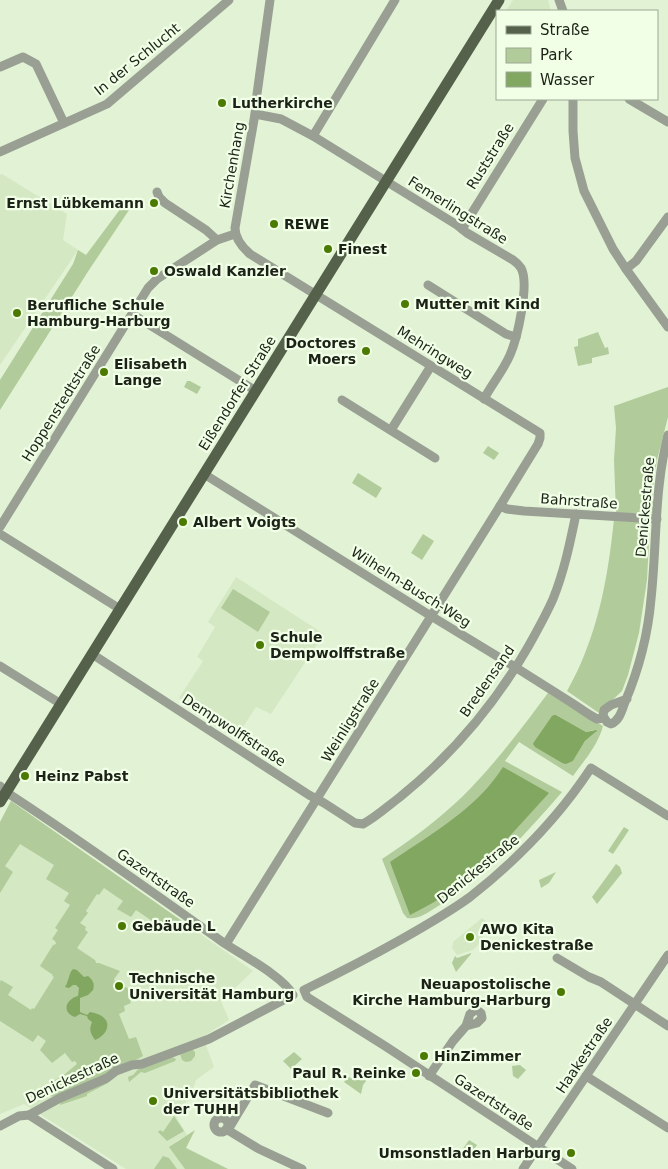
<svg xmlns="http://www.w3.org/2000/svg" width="668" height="1169" font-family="'DejaVu Sans',sans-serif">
<rect width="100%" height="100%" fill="#e2f3d5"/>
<g fill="#d4e8c3">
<path d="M513,0H548L551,11H506Z"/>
<path d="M2,174L67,214L63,240L78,250L0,365V175Z"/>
<path d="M236,577L324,634L271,714L256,707L238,735L179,698L203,661L197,657L215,627L208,622Z"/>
<path d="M11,801L253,971L221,1001L229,1020L203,1037L214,1067L196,1080L189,1100L174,1110L177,1118L187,1135L175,1142L228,1169H126L24,1104L0,1114V822Z"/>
<path d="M482,918L491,925L481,940L480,943L473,950L457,955L452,948L453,942Z"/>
</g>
<g fill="#b1cb9b" fill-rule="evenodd">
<path d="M127,200L133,204L89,270L0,410V380L73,264L78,250L86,255Z"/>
<path d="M598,332L605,348L608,347L609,354L592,358V363L578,366L574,347L578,346V339Z"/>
<path d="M187,381H190L201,387L197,394L184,387Z"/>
<path d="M668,387V417L657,460L653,488V513H616L614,460L616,428L614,406Z"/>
<path d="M488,446L499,453L494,460L483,453Z"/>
<path d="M358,473L382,488L376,498L352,483Z"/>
<path d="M614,519L650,523L647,580L639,633L628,675L622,691L599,713L567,691C572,682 577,672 581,663C601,617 609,568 614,519Z"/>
<path d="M423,534L434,541L422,560L411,553Z"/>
<path d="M233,589L270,612L258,632L221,608Z"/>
<path d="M548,693L603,726C598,745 584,761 573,776L519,742L505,761L562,792C525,835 485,879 435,908C427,913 418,920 407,918L403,913L382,859C411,840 438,820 463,796C495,764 522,728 548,693ZM556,715L586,732L594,730L596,732L585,741L573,761L562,763L534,746Z"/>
<path d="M11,801L182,921L171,934L136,910L131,917L117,909L123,901L104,888L99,895L97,894L86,911L88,913L80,923L86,927L85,930L88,932L77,948L95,960L96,963H99L120,971L114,979L115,982L117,981L130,990L134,1000L130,1001L131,1003L124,1006L125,1011L119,1014L129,1039L136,1037L143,1056L129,1064L52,1097L47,1085L65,1074L77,1064L75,1061L72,1062L65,1053L52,1063L40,1050L46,1041L38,1035L33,1042L0,1021V982L1,980L13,987L8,995L31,1010L32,1008L34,1009L54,977L52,976L53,975L40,966L53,945L56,944L55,941L52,939L58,930L55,928L70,905L64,901L69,893L46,879L54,865L20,844L5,866L13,872L0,893V822Z"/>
<path d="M624,827L629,830L613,854L608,851Z"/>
<path d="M616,864L620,867L622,873L597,904L592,897Z"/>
<path d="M556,872L549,883L541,888L539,880Z"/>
<path d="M471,953V954L456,972L452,963L455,956L457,958Z"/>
<path d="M192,1049L195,1052V1056L191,1061L186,1062L182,1060L180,1054Z"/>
<path d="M294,1052L302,1059L291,1069L283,1061Z"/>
<path d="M170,1056L176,1059L175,1061L145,1073L141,1072L129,1082L128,1077L133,1075L141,1066Z"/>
<path d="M520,1065L526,1070L518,1079L513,1076L512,1066Z"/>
<path d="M348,1077C353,1078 358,1082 363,1079L366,1081L363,1085L361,1094L344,1082Z"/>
<path d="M106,1082L108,1083L87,1094V1096L60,1105L61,1101Z"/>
<path d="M174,1116L184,1131L167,1141L158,1132L160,1130L163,1132Z"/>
<path d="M195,1130L186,1148L228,1169H185L169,1147Z"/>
<path d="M469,1140L477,1145L468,1158L460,1153Z"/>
<path d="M163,1156L169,1158L177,1169H154Z"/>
</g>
<g fill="#82a761">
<path d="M554,715H556L586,732L596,730L597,731L585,741L573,761L566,764L562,763L535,747L533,744L534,742L552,716Z"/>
<path d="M503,767L549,793C519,825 491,860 456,887C442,898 426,907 410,915L390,862C424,839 462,817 489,786C494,780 499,773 503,767Z"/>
<path d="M73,969L77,970L84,977L88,976C93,980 95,984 93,990L88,995L80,998V1012L87,1015L90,1012C95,1013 99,1014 103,1017C113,1025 104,1037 95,1040C90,1033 89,1030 92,1022L88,1019L87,1016L80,1014L75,1017C61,1012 66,999 78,996L79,988L76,985H73L69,988L65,987C69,981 69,972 73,969Z"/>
</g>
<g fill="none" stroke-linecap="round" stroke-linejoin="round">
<g stroke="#99a093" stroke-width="9">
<path d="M559,0L563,11"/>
<path d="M0,67L23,57L36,64L64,123"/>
<path d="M573,99V131L575,158L584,191L613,249L626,269L668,327"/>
<path d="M629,99L668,122"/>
<path d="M255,114L281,119L313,136L457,225L467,233L513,260C516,262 519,265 521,268C530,284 517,339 510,355C503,371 492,384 484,399"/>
<path d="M313,136L395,0"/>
<path d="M0,152L107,104L229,0"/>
<path d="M157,192L159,197L165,203L206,230L217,240"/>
<path d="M462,229L543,99"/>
<path d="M626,269L636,261L668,217"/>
<path d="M428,285L506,334L516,337"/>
<path d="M132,314L256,391"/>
<path d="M342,400L435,458"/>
<path d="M391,430L431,366"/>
<path d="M204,474L431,616L515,667L572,703L590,715L597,719L604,718"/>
<path d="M500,506L507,509L524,511L657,519"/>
<path d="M0,527L148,288L157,279L217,240L235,234"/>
<path d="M0,534L120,609"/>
<path d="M92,654L309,795L324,803L355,823L363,824C376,817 388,806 400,797C452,755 495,704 528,647C537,631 546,615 553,599C564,572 570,543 576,514"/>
<path d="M0,666L61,704"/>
<path d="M627,699L611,705L604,710L603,716L607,722L611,724C620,720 622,710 625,702C639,669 648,634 651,599C657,544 654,489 668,435"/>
<path d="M0,786L6,792C80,840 152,892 224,943C242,955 284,977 293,995L209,1039L142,1064L132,1065L116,1071L107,1078L60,1098L29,1115L19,1116L0,1126"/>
<path d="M226,944L500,506L538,444L540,438V433L250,254C242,247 235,239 235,228L255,114L257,94L270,0"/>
<path d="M557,958L589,977L601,982L668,1026"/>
<path d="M429,1076L453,1041L466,1026L470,1014L474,1011L477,1010L481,1013L482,1018L477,1023L466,1026"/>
<path d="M586,1076L668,1128"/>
<path d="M29,1115L113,1169"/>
<circle cx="221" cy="1125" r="7"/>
<path d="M226,1129L259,1149L302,1169"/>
<path d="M228,1130L255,1085L328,1113"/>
<path d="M523,1169L668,955"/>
<path d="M572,1169L385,1046L307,997L304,990C337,974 370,957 402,939C425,926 448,913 470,897C517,860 558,818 591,768L668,816"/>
</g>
<path stroke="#55614b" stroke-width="11" d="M0,802L499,0"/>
</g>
<g fill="#4b7a00" stroke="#f1ffe7" stroke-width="2">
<circle cx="222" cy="103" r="5"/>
<circle cx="154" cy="203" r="5"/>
<circle cx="274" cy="224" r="5"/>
<circle cx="328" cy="249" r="5"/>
<circle cx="154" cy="271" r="5"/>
<circle cx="405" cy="304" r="5"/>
<circle cx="17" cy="313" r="5"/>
<circle cx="366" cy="351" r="5"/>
<circle cx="104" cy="372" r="5"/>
<circle cx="183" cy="522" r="5"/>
<circle cx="260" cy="645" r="5"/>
<circle cx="25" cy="776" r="5"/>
<circle cx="122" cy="926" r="5"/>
<circle cx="470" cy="937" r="5"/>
<circle cx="119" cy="986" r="5"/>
<circle cx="561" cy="992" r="5"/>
<circle cx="424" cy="1056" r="5"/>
<circle cx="416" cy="1073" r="5"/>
<circle cx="153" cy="1101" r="5"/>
<circle cx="571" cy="1153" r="5"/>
</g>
<g text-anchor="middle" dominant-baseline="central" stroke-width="4.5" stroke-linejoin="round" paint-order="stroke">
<g font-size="14" fill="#1c2217" stroke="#f1ffe7">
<text transform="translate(137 59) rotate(-39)">In der Schlucht</text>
<text transform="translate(490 156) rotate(-58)">Ruststraße</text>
<text transform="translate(232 165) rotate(-80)">Kirchenhang</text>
<text transform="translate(458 210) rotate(32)">Femerlingstraße</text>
<text transform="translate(435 352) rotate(32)">Mehringweg</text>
<text transform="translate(237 393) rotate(-58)">Eißendorfer Straße</text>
<text transform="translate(61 403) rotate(-58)">Hoppenstedtstraße</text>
<text transform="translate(579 501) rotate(4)">Bahrstraße</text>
<text transform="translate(645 507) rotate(-85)">Denickestraße</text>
<text transform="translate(411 587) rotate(32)">Wilhelm-Busch-Weg</text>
<text transform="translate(487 681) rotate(-55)">Bredensand</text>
<text transform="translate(350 720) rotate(-58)">Weinligstraße</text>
<text transform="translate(234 730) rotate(33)">Dempwolffstraße</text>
<text transform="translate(478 869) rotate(-39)">Denickestraße</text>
<text transform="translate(156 878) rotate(35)">Gazertstraße</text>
<text transform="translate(584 1055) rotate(-56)">Haakestraße</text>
<text transform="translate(72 1078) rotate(-25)">Denickestraße</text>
<text transform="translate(494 1102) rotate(33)">Gazertstraße</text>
</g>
<g font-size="14" font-weight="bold" fill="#1c2217" stroke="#f1ffe7" text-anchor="start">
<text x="232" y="103">Lutherkirche</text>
<text x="144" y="203" text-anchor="end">Ernst Lübkemann</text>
<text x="284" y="224">REWE</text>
<text x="338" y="249">Finest</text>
<text x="164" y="271">Oswald Kanzler</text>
<text x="415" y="304">Mutter mit Kind</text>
<text x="27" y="305">Berufliche Schule<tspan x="27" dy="16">Hamburg-Harburg</tspan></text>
<text x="356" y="343" text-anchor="end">Doctores<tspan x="356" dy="16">Moers</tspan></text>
<text x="114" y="364">Elisabeth<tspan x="114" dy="16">Lange</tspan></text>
<text x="193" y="522">Albert Voigts</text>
<text x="270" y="637">Schule<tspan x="270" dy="16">Dempwolffstraße</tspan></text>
<text x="35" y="776">Heinz Pabst</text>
<text x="132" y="926">Gebäude L</text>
<text x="480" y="929">AWO Kita<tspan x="480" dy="16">Denickestraße</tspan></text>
<text x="129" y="978">Technische<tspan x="129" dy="16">Universität Hamburg</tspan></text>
<text x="551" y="984" text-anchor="end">Neuapostolische<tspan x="551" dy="16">Kirche Hamburg-Harburg</tspan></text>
<text x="434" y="1056">HinZimmer</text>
<text x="406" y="1073" text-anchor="end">Paul R. Reinke</text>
<text x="163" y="1093">Universitätsbibliothek<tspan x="163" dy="16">der TUHH</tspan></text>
<text x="561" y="1153" text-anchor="end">Umsonstladen Harburg</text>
</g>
</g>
<rect x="496" y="10" width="162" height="90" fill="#f1ffe7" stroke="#9ca794"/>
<rect x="506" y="26" width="25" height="8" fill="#55614b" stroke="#9ca794"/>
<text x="540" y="35" font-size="15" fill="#1c2217">Straße</text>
<rect x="506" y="48" width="25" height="15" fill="#b1cb9b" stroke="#9ca794"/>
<text x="540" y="60" font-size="15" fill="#1c2217">Park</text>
<rect x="506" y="72" width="25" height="15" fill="#82a761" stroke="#9ca794"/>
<text x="540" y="85" font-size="15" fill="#1c2217">Wasser</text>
</svg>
